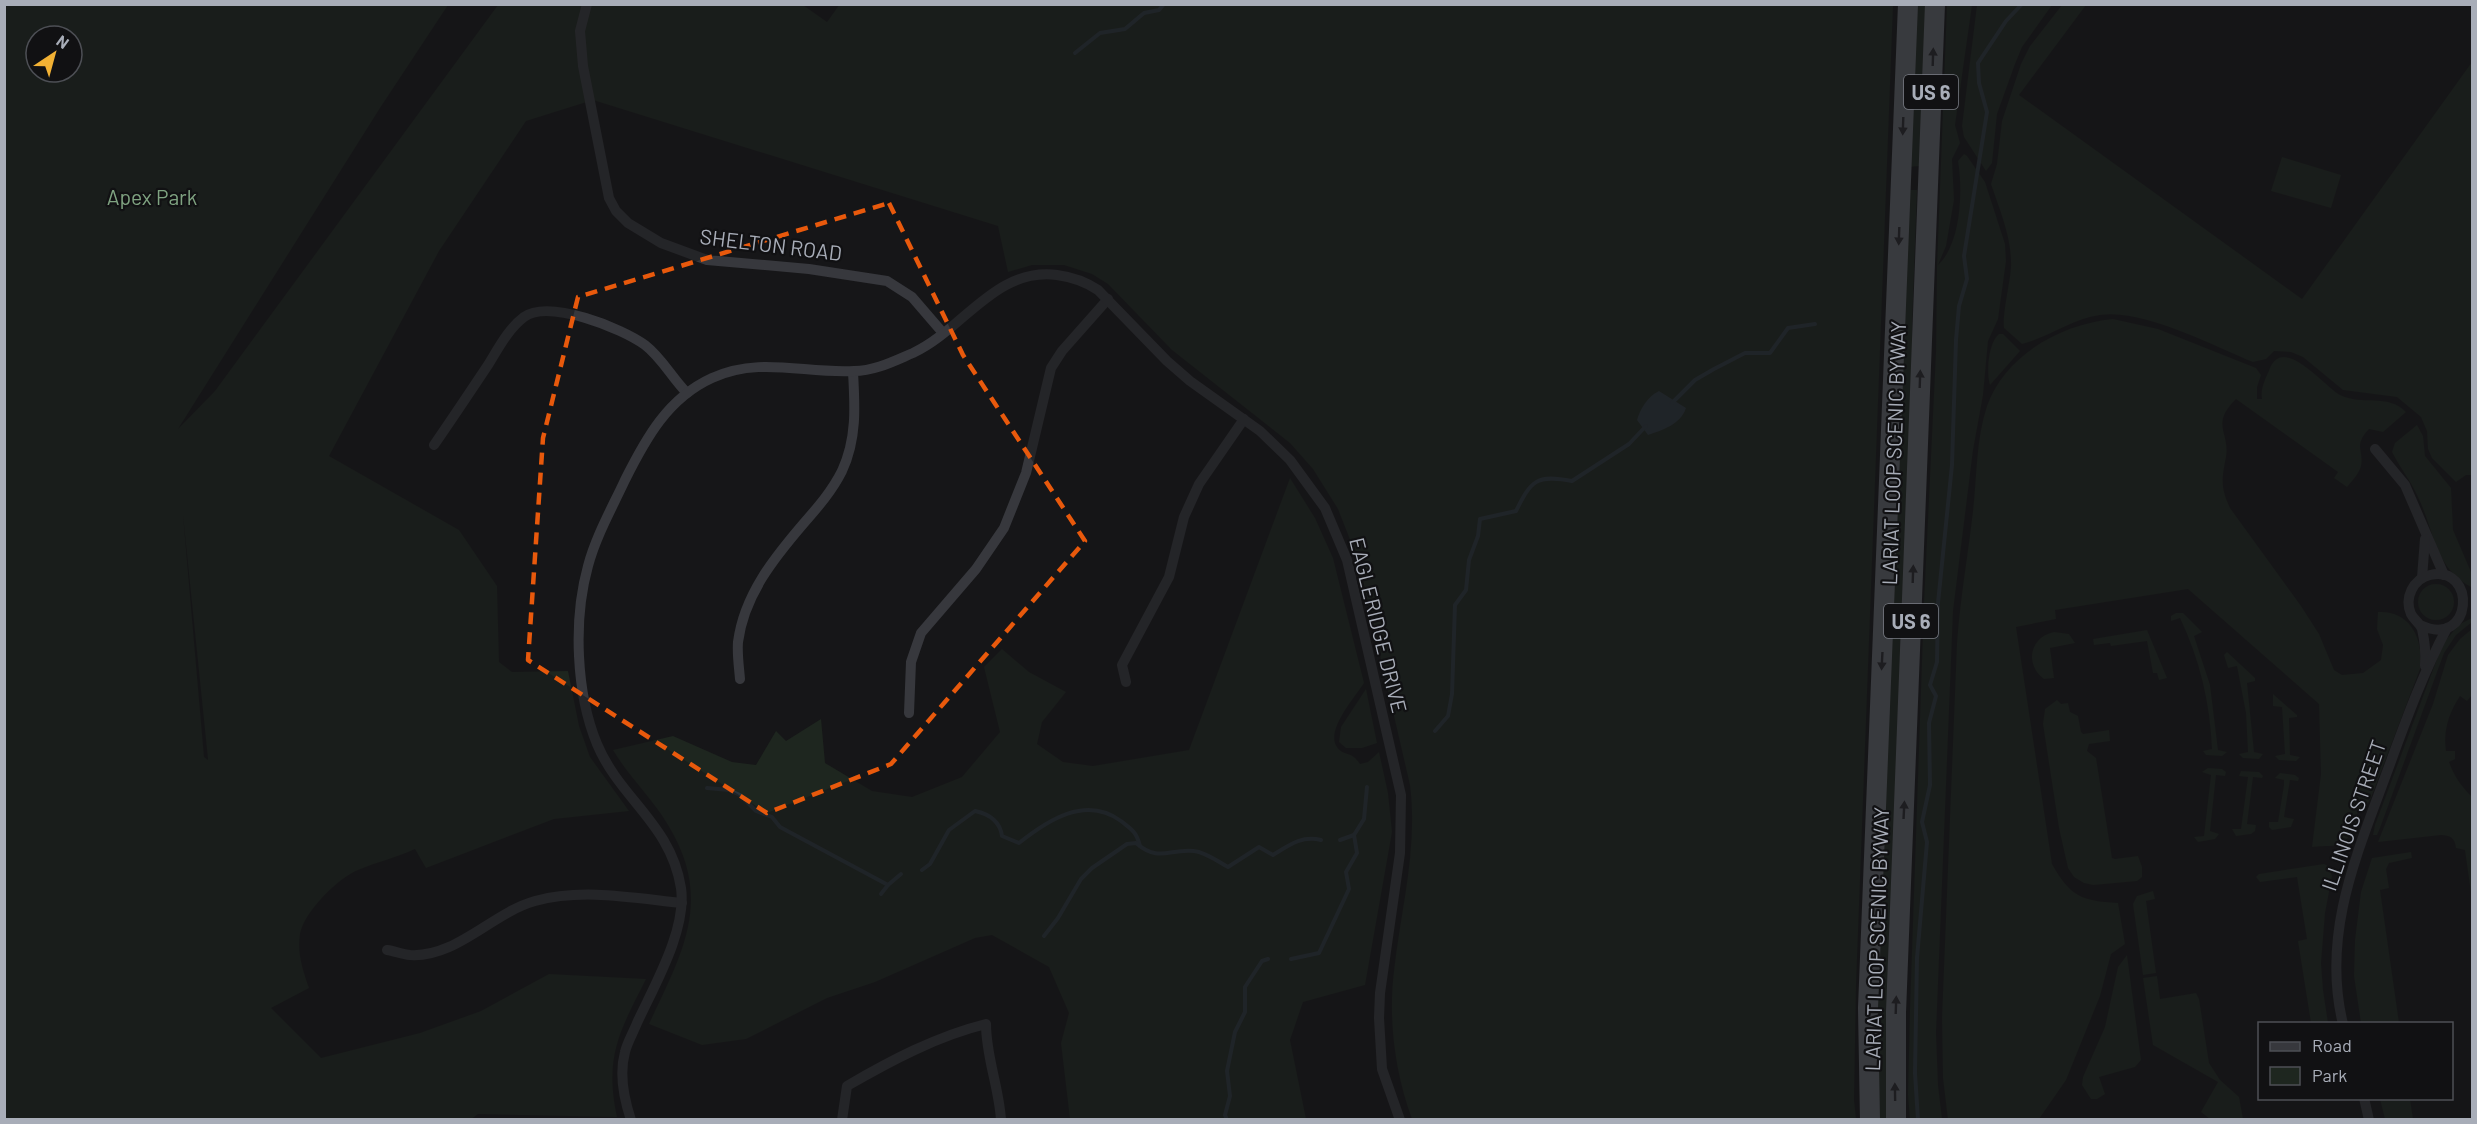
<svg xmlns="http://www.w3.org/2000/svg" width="2477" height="1124" font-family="Barlow,sans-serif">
<rect width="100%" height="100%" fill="#161618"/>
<g fill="#1e261f" fill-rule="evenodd">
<path d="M840,4L1893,5L1856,985L1854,1100L1856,1119H1412C1395,1073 1388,1020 1394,971C1401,908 1418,849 1410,785L1358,560L1338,509L1313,469L1290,443L1172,350L1108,284L1092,274L1064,265H1032L1008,272L998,226L593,100L526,121L439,251L329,456L459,530L497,586L499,662L512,672L568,671L579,726L590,757L629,811L554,819L426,868L415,849C395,858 377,862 358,870C338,878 304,912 300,934C297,954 303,970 309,988L271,1008L321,1058L420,1033L481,1011L549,974L646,979C620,1031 604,1056 617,1117L478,1114L470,1120H5V5H448L380,108L178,429L215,391L498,5H803L827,22ZM36,36H72V72H36ZM183,515L208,759V760L204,757Z"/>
<path d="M1913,5H1929L1921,166L1907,167Z"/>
<path d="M1947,5H1972L1955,125L1960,143L1952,159L1954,200L1946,246L1938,265C1961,244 1963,191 1958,161L1964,154L1967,156L1985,182L2005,244L2006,261L1998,319L1988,341L1983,395L1973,450L1953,611L1936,1033L1938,1085L1942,1119L1910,1120L1908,1095L1910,1009L1924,603L1936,352L1937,267Z"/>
<path d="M1977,5H2052L2022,47L2015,64L1997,114L1992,163L1986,171L1964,137L1962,126Z"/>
<path d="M2062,5H2086L2019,95L2302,299L2472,62V475H2466L2456,482L2432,458L2428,449L2427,431L2421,417L2397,397L2343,390L2303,357L2291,352L2274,351L2266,359L2253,362C2214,346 2142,308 2100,315C2072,319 2049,337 2022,344L2004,328C2002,315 2010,283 2011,267C2012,238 2000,211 1991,184L1997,164L2002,121L2021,64L2030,46Z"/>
<path d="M2282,157L2341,175L2331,208L2271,191Z"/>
<path d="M1906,190H1917L1912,326L1914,375L1891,1119L1876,1120L1874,1055Z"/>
<path d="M2113,319L2158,329L2256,368L2261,375L2257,387V399H2262C2260,388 2266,378 2270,368C2284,335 2324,386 2340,395C2362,406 2388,393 2406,412L2383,432L2369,429C2353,446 2364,449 2361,466C2359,474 2352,481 2347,487L2334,478L2338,472L2236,399C2210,425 2230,431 2226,457C2222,478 2220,487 2230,508L2301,606L2319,634L2334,670L2342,675L2363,673L2381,660L2383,645L2377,629L2378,612C2411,610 2424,640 2420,669L2371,798L2365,808L2360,807L2355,819L2357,821C2342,851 2343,844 2312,847L2321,774L2319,704L2188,589L2055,610L2056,619L2016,627L2052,864C2070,896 2081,901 2118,903L2125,944L2111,954L2100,996L2066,1080L2039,1119L1948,1120L1943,1078L1942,1018L1957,643C1960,599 1968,555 1973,511C1977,476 1976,439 1987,406C2005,355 2061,324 2113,319Z"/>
<path d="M1999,334H2003L2020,351L1990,385C1986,373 1988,343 1999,334Z"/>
<path d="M2417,425L2423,436L2425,456L2451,488L2453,530L2471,572V587C2434,567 2435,532 2418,497C2411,481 2400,468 2392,452L2395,443Z"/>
<path d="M1290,478L1315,518L1333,558L1364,683C1355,697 1325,731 1337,747C1344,757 1351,750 1360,764L1368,762L1379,752L1388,793L1392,832L1365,985L1303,1002L1290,1040L1306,1119H1070L1061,1043L1069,1013L1049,967L992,935L975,938L875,982L827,998L746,1039L702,1045L649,1024C682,953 714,900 668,825C652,798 629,777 613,750L673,736L732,762L756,765L776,731L786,741L821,719L825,763L872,791L912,797L962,777L1000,732L984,667L1002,649L1029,672L1066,692L1042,722L1037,744L1063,762L1093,766L1189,750Z"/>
<circle cx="2436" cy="602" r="18"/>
<path d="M2176,613H2183L2202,632L2194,636L2210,685L2218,750L2227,752L2222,756L2206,755L2203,751L2212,749C2210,703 2200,660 2180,618L2171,621V616Z"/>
<path d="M2472,618V622L2456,635L2444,653L2380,828L2377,835H2373L2375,825L2443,643L2460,624Z"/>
<path d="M2472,629V695L2467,701L2460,696C2449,713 2443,730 2446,751H2455V759L2449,762C2454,776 2461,786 2472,797V900L2465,850L2456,848C2455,838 2450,835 2441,835L2378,842L2433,704L2448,655L2460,639Z"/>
<path d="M2147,630L2167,678L2159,680L2157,673H2153L2147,641L2111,646L2110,643L2094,645L2093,639Z"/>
<path d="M2054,632L2069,634L2075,643L2050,648L2054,678L2044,679C2024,664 2030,637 2054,632Z"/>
<path d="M2227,652L2255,678V681L2247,683L2254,752L2263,754L2259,759L2243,758L2239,754L2248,752L2246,713L2237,666L2228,668L2224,655Z"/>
<path d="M1366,689L1377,743L1362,748H1346L1339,742L1341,727Z"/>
<path d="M2273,694L2297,715V717L2289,718L2290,755L2300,757L2296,761L2279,760L2275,756L2285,754L2282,707L2273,706Z"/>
<path d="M2057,700L2061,704L2068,703L2070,712L2078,716L2081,732L2083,734L2109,730L2110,741L2089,744L2087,751L2096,758L2112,858L2115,859L2138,856L2142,867V877L2137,881L2093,885L2084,883L2074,877L2068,868L2059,828L2043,724L2045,709Z"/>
<path d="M2208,768L2222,769L2226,772L2225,776L2216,775L2210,831L2219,834L2215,839L2198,842L2194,837L2204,836L2211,775L2202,772Z"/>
<path d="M2241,771L2259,772L2263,776L2262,778L2253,777L2247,824L2256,825L2255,831L2251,834L2236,836L2232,829H2241L2248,777L2239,776Z"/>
<path d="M2280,773L2295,775L2299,778L2298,781L2290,780L2284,817L2294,819L2291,827L2272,830L2269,827V822H2278L2284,785V780L2275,778Z"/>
<path d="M2411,852L2412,858L2389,863L2386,869L2389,888L2380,890L2399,1023H2361L2354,976L2355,940L2361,892L2372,858Z"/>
<path d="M2324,864L2328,866L2332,876L2325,913L2321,963L2323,990L2328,1023H2311L2298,941L2307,939L2297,877L2260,882L2256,877L2259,874Z"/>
<path d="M2153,891L2155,899L2146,901L2156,973L2143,975L2133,904L2137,896Z"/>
<path d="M2127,955L2141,1060L2135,1067L2099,1077L2105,1094L2097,1099H2091L2082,1085L2083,1077L2105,1027L2118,967Z"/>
<path d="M2157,976L2160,999L2196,993L2199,999L2209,1063L2220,1080L2239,1097L2243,1119H2210L2201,1112L2218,1082L2153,1045L2143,978Z"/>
<path d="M2380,1099H2410L2413,1119H2385Z"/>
</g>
<path fill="#2c353c" d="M1659,391L1686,408C1681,424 1663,430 1648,435L1637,420C1640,409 1648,396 1659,391Z"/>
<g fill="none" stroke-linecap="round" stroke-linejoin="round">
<g stroke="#2c353c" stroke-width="4">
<path d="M1075,53L1100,33L1125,29L1144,13L1159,10L1164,4"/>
<path d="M1672,403L1695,380L1714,369L1745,353H1770L1788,328L1815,324"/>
<path d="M1435,731L1448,716L1452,694L1455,605L1466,590L1469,560L1478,536L1480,519L1516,511C1531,481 1536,474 1572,481L1629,444L1646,426"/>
<path d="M707,788L729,790L740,795L756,811L772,817L780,827L888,885"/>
<path d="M1340,840L1354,835"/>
<path d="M922,870L930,864L949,830L975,811C989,814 1000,821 1002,836L1019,843C1048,820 1086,795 1121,821C1132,830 1136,831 1140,846"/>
<path d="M881,894L888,885L901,874"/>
<path d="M1044,936L1058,918L1081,879L1092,868L1127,844L1136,843C1159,863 1170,848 1194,851C1205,852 1219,862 1228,867L1259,847L1273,855C1289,845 1302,835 1321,840"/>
<path d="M1291,959L1319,953L1349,889L1346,872L1357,853L1354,835L1364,819L1367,787"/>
<path d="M1227,1120L1225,1115L1230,1096L1227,1071L1235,1032L1245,1012V987L1262,961L1268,959"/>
<path d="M1918,1120L1915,1073L1917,958L1927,842L1922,822L1930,785L1929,723L1936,696L1930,685L1937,662L1938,603L1952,465L1956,340L1959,306L1967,279L1964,256L1987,112L1979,83L1978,63L2006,21L2022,4"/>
</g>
<g stroke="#37383d" stroke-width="10">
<path d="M587,4L580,31L583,66L609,198L616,211L628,223L661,243L707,260L809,269L887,281L912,297L943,333"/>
<path d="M434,445C452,419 470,392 488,365C498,349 508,329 524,317C549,299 622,328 645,345C662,358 672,378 687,393"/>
<path d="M2375,449L2405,485L2444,575"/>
<path d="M2422,578L2425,539"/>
<path d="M2420,625C2474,650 2477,564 2430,575C2413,579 2404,598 2411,614C2414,620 2420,623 2422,629C2425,642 2426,653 2425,666"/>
<path d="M740,679C739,667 737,654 738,642C744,595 774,558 804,523C818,507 832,491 842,471C857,439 855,406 853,372"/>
<path d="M1126,682L1122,665L1169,577L1184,517L1199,484L1244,419"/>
<path d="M909,713L911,662L921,633L976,569L1004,528L1026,473L1051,368L1062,351L1108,299"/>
<path d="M387,950C394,951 402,954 410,955C456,958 492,913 535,901C582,888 634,898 682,903"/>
<path d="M2343,1024C2321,934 2357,854 2387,772C2405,723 2422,675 2447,628"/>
<path d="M2364,1098L2369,1120"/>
<path d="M631,1120C624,1099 619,1074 625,1052C627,1043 633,1033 637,1023C654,986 687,930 681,888C671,824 620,799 597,744C576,693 573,620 588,566C596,536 612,508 625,480C646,438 668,398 712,378C760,356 805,374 854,371C875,371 894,361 913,353C963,330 995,267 1057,275C1072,277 1086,282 1098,290L1167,361L1190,381L1260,431L1290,460L1325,508L1347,560L1401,795L1400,853L1380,993L1379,1018L1382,1069L1400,1120"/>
<path d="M842,1120L847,1086C890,1061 937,1036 986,1024C986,1057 999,1087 1001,1120"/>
</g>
<g stroke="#63666e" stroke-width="20">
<path d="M1870,1120L1868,1008L1908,4"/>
<path d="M1896,1120V1012L1935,4"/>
</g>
</g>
<defs><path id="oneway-solid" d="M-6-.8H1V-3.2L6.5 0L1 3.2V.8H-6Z" transform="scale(1.5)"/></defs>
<g fill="#26262a">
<use href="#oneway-solid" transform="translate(1933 57) rotate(-88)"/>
<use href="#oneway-solid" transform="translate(1903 126) rotate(92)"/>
<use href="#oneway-solid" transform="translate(1899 236) rotate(92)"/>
<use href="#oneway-solid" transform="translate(1920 379) rotate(-88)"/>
<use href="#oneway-solid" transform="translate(1913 574) rotate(-88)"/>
<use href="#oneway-solid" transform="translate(1882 661) rotate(93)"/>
<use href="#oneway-solid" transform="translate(1904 810) rotate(-87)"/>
<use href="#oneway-solid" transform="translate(1896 1005) rotate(-88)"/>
<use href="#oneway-solid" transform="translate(1895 1092) rotate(-91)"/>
</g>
<path d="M0 0H2477V1124H0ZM889,203L963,355L1085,541L891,764L767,813L528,660L543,438L578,297Z" fill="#161618" fill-opacity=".55" fill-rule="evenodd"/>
<path fill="none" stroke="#e8590c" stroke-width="4.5" stroke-dasharray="12 8" stroke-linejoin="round" d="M889,203L963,355L1085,541L891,764L767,813L528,660L543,438L578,297Z"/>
<g text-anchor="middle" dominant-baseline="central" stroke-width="4.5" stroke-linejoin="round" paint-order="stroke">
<g fill="#111113" stroke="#7b7e86" stroke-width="1.5">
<rect x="1904" y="75" width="54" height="34" rx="4.5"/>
<rect x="1884" y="604" width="54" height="34" rx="4.5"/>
</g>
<g font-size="20" font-weight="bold" fill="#a8adb8">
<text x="1931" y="92">US 6</text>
<text x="1911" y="621">US 6</text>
</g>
<g font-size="21" fill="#7fa381" stroke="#111113">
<text x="152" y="196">Apex Park</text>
</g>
<g font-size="21" fill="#a8adb8" stroke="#111113">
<text transform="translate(771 244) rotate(7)">SHELTON ROAD</text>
<text transform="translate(1893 453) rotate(-88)">LARIAT LOOP SCENIC BYWAY</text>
<text transform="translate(1379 625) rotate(76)">EAGLERIDGE DRIVE</text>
<text transform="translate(2353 815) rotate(-71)">ILLINOIS STREET</text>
<text transform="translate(1876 939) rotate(-88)">LARIAT LOOP SCENIC BYWAY</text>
</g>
</g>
<rect width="2477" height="1124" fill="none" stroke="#a8adb8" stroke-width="12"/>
<rect x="2258" y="1022" width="195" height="78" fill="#111113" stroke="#4d4f55" stroke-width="1.5"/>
<rect x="2270" y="1042" width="30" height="9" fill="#37383d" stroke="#4d4f55" stroke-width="1.5"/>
<text x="2312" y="1052" font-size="18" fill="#a8adb8">Road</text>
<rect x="2270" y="1067" width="30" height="18" fill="#1e261f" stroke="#4d4f55" stroke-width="1.5"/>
<text x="2312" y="1082" font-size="18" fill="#a8adb8">Park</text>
<g transform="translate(54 54) rotate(36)"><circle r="28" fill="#111113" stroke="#4d4f55" stroke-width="1.5"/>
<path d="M0-4.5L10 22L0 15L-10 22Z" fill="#f2b134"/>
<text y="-9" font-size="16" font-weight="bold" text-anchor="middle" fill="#a8adb8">N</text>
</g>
</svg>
